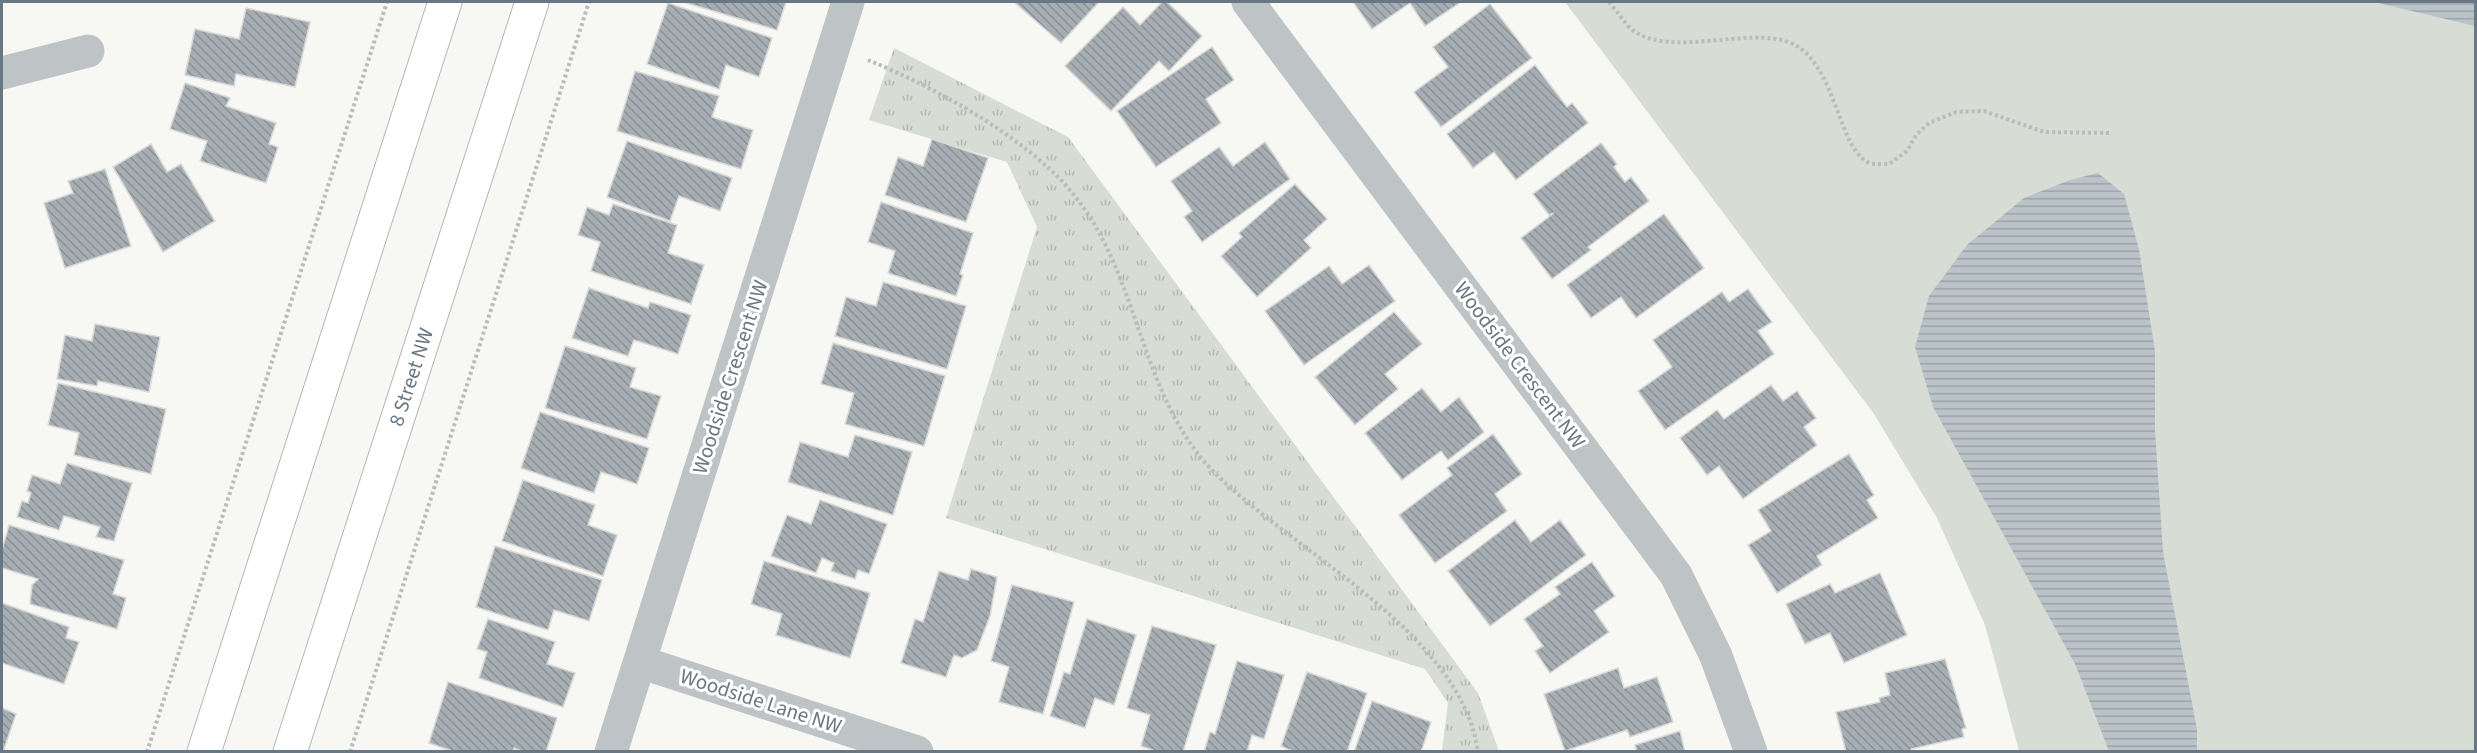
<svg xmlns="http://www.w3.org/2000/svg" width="2477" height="753" font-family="'Source Sans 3',sans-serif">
<defs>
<pattern id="park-tufts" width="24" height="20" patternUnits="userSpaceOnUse" patternTransform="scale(1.5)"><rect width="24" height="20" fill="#d7dcd4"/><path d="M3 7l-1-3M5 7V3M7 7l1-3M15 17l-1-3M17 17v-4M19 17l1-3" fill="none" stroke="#b2b7b1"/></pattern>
<pattern id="water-rules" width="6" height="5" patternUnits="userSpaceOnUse" patternTransform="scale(1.5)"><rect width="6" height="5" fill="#bac3c8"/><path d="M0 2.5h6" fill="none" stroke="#9ba3a8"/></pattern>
<pattern id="building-back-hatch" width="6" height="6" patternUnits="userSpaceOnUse" patternTransform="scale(1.5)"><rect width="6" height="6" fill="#a6aeb3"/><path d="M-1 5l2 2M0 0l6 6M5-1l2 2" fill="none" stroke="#8b9297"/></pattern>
</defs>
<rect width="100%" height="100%" fill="#f7f7f4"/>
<path fill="#d7dcd4" d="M1565,2H2475V751H2019L1985,625L1937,518L1874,414Z"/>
<path fill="url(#park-tufts)" d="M894,48L1068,137L1478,693L1499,751H1442L1448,703L1425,669L946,518L1037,227L1007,162L869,120Z"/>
<g fill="url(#water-rules)">
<path d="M2374,2H2475V26Z"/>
<path d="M2098,173L2124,194L2139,249L2155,351V430L2163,552L2197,729V751H2109L2075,664L1933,407L1915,347L1929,296L1967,245L2024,198L2070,180Z"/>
</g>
<g fill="url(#building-back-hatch)" stroke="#d9d9d7" stroke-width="1.5">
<path d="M683,2H786L777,30Z"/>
<path d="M1014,2H1099L1061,43Z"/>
<path d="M1162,2H1167L1202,36L1169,71L1159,61L1111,111L1065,66L1123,7L1140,25Z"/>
<path d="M1353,2H1461L1425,26L1410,3L1372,29Z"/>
<path d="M668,3L772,38L759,77L726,65L719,89L647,64Z"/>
<path d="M1490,4L1532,58L1441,127L1414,92L1448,67L1433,47Z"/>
<path d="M246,8L310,22L295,87L236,74L234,86L185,75L195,29L239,39Z"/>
<path d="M1212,47L1234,80L1206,99L1221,123L1156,167L1117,111Z"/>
<path d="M1535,65L1567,107L1572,103L1588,123L1516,180L1494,152L1473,168L1447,134Z"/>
<path d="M635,71L719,96L712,117L753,130L741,169L617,131Z"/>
<path d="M185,83L230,98L226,106L276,123L269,144L278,147L266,183L200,161L207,141L170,129Z"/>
<path d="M932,139L988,158L966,222L885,195L898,157L923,166Z"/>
<path d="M627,141L732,178L720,211L679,196L670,221L607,197Z"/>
<path d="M1265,142L1290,179L1202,242L1184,217L1192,211L1171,181L1219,147L1233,166Z"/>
<path d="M1601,143L1617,164L1614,167L1625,182L1631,177L1649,201L1588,247L1591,250L1552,279L1521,238L1554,213L1549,215L1533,194Z"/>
<path d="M151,144L167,172L181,164L215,221L163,252L113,167Z"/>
<path d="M105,169L131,246L65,268L44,203L73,193L68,181Z"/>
<path d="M1295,184L1327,219L1304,240L1311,248L1257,297L1221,256L1242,237L1239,233Z"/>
<path d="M881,202L973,233L960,274L963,275L956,296L888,273L895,251L868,242Z"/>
<path d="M613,204L677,225L668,253L704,265L691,304L591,271L600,242L578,235L587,207L609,215Z"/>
<path d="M1664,214L1704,268L1636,318L1621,297L1591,318L1567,285Z"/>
<path d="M1369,265L1395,301L1304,365L1265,311L1329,266L1342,284Z"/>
<path d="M883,282L966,306L947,369L835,336L846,297L876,306Z"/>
<path d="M589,288L648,308L650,302L691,315L678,354L634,340L628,356L572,338Z"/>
<path d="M1748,289L1772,322L1758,331L1774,354L1665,430L1638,391L1672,367L1653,340L1722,292L1729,302Z"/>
<path d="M1394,312L1422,344L1385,374L1398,389L1355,425L1315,377Z"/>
<path d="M95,324L160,337L149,392L98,381L97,386L57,379L65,335L92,341Z"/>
<path d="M833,343L945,376L924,446L845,424L854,393L821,384Z"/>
<path d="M565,346L636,368L630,387L661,396L647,439L545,408Z"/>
<path d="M58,383L166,409L151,474L74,455L79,433L48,425Z"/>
<path d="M1771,385L1783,401L1797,391L1816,418L1804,427L1817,445L1743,499L1719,466L1707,475L1680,438L1717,410L1724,419Z"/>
<path d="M1422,388L1441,412L1459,397L1484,432L1448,460L1441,451L1402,480L1365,433Z"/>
<path d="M540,412L649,448L637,484L601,472L594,493L521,468Z"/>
<path d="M1493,434L1522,474L1495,494L1507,511L1435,563L1399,515L1452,475L1447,468Z"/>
<path d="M855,435L912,452L893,515L788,482L800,442L848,457Z"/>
<path d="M1849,454L1874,495L1867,500L1878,518L1817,556L1822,565L1777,593L1748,545L1771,531L1758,510Z"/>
<path d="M67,463L132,483L114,541L96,537L100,527L64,516L59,530L17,517L22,501L28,503L31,493L27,491L32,475L60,484Z"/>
<path d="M523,480L595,505L588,525L617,535L603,576L502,541Z"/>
<path d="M820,500L887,524L869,574L858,570L855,579L831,571L834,563L822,558L816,573L771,556L787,515L811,524Z"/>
<path d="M1515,520L1531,542L1560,520L1586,555L1490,626L1448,571Z"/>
<path d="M9,525L124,560L113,594L126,598L117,629L30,604L32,585L38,579L2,568V550Z"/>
<path d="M495,546L602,580L589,621L554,610L548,630L476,607Z"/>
<path d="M764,561L870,593L850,658L776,635L782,614L751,604Z"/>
<path d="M1592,562L1615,596L1594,611L1609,632L1550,673L1535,651L1543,646L1524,619L1560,594L1555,587Z"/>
<path d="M971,569L997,577L990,616L977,650L962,658L954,655L946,677L901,663L915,619L923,622L939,571L968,580Z"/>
<path d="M1880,573L1907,635L1844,663L1830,633L1805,644L1786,604L1830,584L1835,593Z"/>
<path d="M1012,585L1074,602L1043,714L999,702L1009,667L991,661Z"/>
<path d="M2,603L69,627L66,638L79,642L64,684L2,663Z"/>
<path d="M488,619L555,642L547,664L575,673L563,707L479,678L487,652L477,649Z"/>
<path d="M1087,619L1136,635L1114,705L1095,698L1085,728L1050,716L1064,672L1070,674Z"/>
<path d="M1152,626L1216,645L1183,752H1158L1141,746L1150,715L1127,708Z"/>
<path d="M1945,659L1966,728L1962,729L1964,737L1911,749V752H1846L1836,712L1880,702L1879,698L1890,695L1885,673Z"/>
<path d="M1237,661L1284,675L1264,739L1252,735L1247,752H1204L1210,732L1215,734Z"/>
<path d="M1618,668L1624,688L1657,677L1673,722L1630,737L1627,730L1565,751L1544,694Z"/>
<path d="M1307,672L1367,693L1347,752H1294L1281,746Z"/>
<path d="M448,682L557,718L546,752H524L514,748L513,752H455L429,743Z"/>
<path d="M1372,701L1431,722L1421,752H1354Z"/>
<path d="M2,708L16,714L3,752H2Z"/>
<path d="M1680,731L1685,752H1637L1635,745Z"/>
</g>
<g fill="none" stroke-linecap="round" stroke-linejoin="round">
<defs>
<g id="major">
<path d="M204,752L445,2"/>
<path d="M290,752L532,2"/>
</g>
</defs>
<use href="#major" stroke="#b2b7ba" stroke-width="35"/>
<g stroke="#b9bcbe" stroke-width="4" stroke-dasharray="3 3" stroke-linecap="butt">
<path d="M1609,2C1616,10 1622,19 1629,27C1665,61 1747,25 1791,43C1837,63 1838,152 1870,163C1876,165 1883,164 1889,164L1907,151L1916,135L1929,123L1956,112L1984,111L2044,132L2110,133"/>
<path d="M868,60C934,87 1022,135 1069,189C1140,271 1137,389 1210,468C1288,550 1461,630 1478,752"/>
<path d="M147,752L387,2"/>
<path d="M350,752L589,2"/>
</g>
<g stroke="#bec3c6" stroke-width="33">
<path d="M1248,2L1676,575L1716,656L1751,752"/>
<path d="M2,73L88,51"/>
<path d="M640,662L917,752"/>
<path d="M611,752L848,2"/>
</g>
<use href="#major" stroke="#fff" stroke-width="33"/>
</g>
<g text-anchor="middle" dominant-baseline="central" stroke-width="6" stroke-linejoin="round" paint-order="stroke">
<g font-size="21" fill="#687783" stroke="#fff">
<text transform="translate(1520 365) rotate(53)">Woodside Crescent NW</text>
<text transform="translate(411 377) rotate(-72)">8 Street NW</text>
<text transform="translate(730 377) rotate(-72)">Woodside Crescent NW</text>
<text transform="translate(761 701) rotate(18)">Woodside Lane NW</text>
</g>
</g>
<rect width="2477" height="753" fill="none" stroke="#687783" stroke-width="6"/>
</svg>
